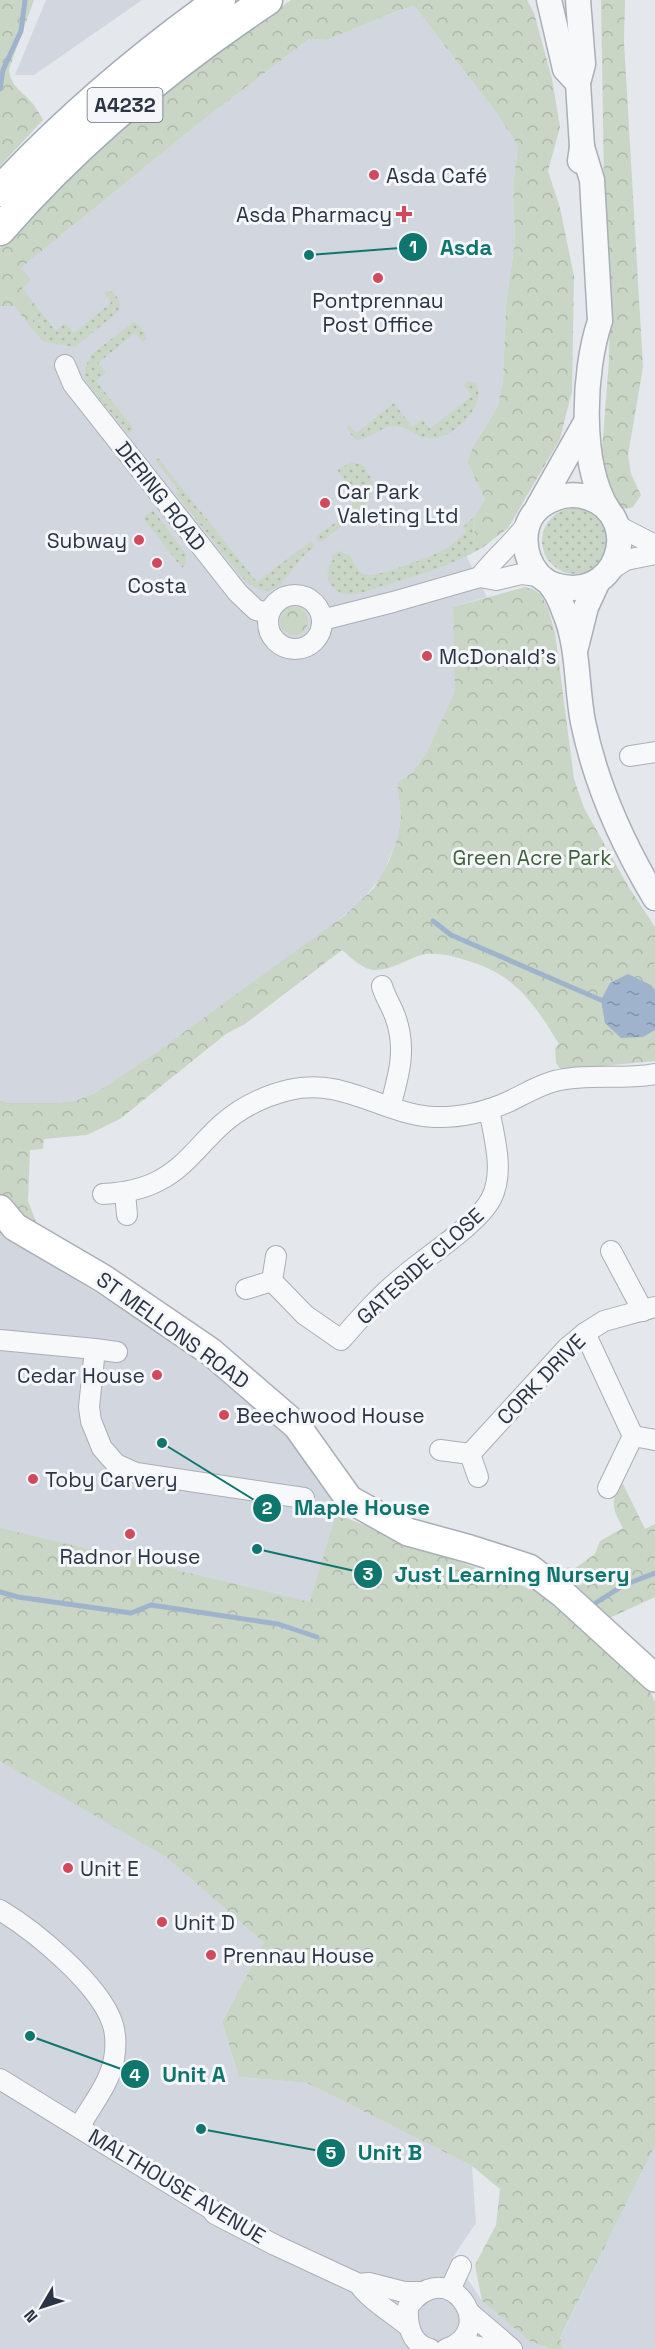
<svg xmlns="http://www.w3.org/2000/svg" width="655" height="2349" font-family="'Space Grotesk',sans-serif">
<defs>
<pattern id="grass-dots" width="8" height="8" patternUnits="userSpaceOnUse" patternTransform="scale(1.5)"><rect width="8" height="8" fill="#c9d6c5"/><path d="M2 2h.1M6 6h.1" fill="none" stroke="#adb8ab" stroke-width="1.8" stroke-linecap="round"/></pattern>
<pattern id="forest-crowns" width="20" height="18" patternUnits="userSpaceOnUse" patternTransform="scale(1.5)"><rect width="20" height="18" fill="#c9d6c5"/><path d="M2 6a3 3 0 1 1 6 0M12 15a3 3 0 1 1 6 0" fill="none" stroke="#adb8ab"/></pattern>
<pattern id="water-ripples" width="26" height="14" patternUnits="userSpaceOnUse" patternTransform="scale(1.5)"><rect width="26" height="14" fill="#9fb4cc"/><path d="M2 4q2-2 4 0t4 0M15 11q2-2 4 0t4 0" fill="none" stroke="#8293a7"/></pattern>
</defs>
<rect width="100%" height="100%" fill="#e4e7ec"/>
<g fill="#d2d6de">
<path d="M46,0H142L34,75H15Z"/>
<path d="M414,6L496,112L518,146L513,185L515,242L506,304L503,380L498,406L474,445L467,462L485,499L474,517L465,553L487,597L453,607L456,692L427,752L412,773L397,782L401,817L397,839L382,876L361,901L326,930L158,1051L95,1093L75,1101L52,1103H10L0,1100V302L21,268L198,124L309,39L327,40L397,11Z"/>
<path d="M0,1223L30,1252L189,1350L293,1436L346,1511L320,1621L0,1537Z"/>
<path d="M0,1753L166,1857L264,1943L222,2022L239,2077L307,2083L472,2166L476,2223L453,2257L482,2301L530,2341L551,2349H0Z"/>
<path d="M655,2144V2349H555L560,2339Z"/>
</g>
<g fill="url(#grass-dots)">
<path d="M106,291L113,292C118,298 122,302 119,311L75,347L44,342L31,328L37,307L56,331L65,323L74,333L111,303L104,292Z"/>
<path d="M133,322C139,325 146,332 146,339L143,342L135,333L98,363L106,373L96,381L134,429L128,434L90,387L85,378V368L91,355Z"/>
<path d="M467,381L477,384C478,388 479,393 478,398C474,417 448,441 427,438C415,437 407,424 393,426C380,427 372,438 359,440L355,439L347,430L348,424L356,433L394,403L412,427L422,419L430,429L472,396L464,386Z"/>
<path d="M158,458L257,582L311,541L315,546C309,551 303,556 298,562C281,583 276,602 246,582L176,494L179,491L155,460Z"/>
<path d="M352,462L362,465C367,472 375,481 373,490C370,508 333,532 320,543L315,537C327,528 358,511 353,493C351,485 343,477 337,470Z"/>
<circle cx="575" cy="541" r="33"/>
<path d="M153,510L186,554V564L182,568L143,518Z"/>
<path d="M474,517L475,547L482,548C451,566 418,575 383,586C372,589 359,595 347,594C340,594 332,588 329,582C326,574 328,567 333,560L331,556L338,551L349,555C354,563 358,574 367,575C379,577 432,556 444,550C452,545 459,538 466,532L463,527Z"/>
</g>
<g fill="url(#forest-crowns)">
<path d="M0,0H34L9,69C10,86 23,92 33,104C37,109 40,115 43,120L0,166Z"/>
<path d="M291,0H527L534,13L552,79L560,127L548,171L560,208L574,276L572,391L560,439L508,528L482,548L475,547L474,517L485,499L467,462L474,445L498,406L503,380L506,304L515,242L513,185L518,146L496,112L414,6L397,11L327,40L309,39L198,124L21,268L31,280L22,288L37,307L31,328L15,306H0V248L33,209L161,90Z"/>
<path d="M601,0H625L624,42L643,367L628,455L631,474L641,495L633,507L624,509L611,492L601,463L609,360L610,299L604,182Z"/>
<path d="M525,587L533,589L541,595L548,608L555,633L574,779L584,808L628,886L655,927V1061L561,1070L556,1063L555,1048L559,1044C532,1000 514,973 462,959C450,955 433,952 421,955C404,960 382,977 364,967C356,963 349,956 342,950L245,1024L226,1034L120,1119L87,1135L44,1139L43,1149L30,1150L28,1201L37,1224L70,1255L0,1202V1100L10,1103H52L75,1101L95,1093L158,1051L344,916L374,888L389,861L397,839L401,817L397,782L412,773L427,752L455,692L453,607Z"/>
<circle cx="294" cy="621" r="14"/>
<path d="M622,1482L645,1529L655,1524V1597L605,1620L555,1578L568,1567L574,1569L595,1554L600,1541L623,1528C612,1508 610,1502 622,1482Z"/>
<path d="M336,1514L553,1598L646,1682L655,1702V2145L560,2338L563,2349H551L530,2341L482,2301L475,2265L496,2225L500,2189L472,2166L307,2083L239,2077L222,2022L264,1943L166,1857L0,1761V1528L310,1602Z"/>
</g>
<path fill="url(#water-ripples)" d="M628,974L651,985L655,990V1030L643,1037L621,1038L605,1023L601,1000L610,983Z"/>
<g fill="none" stroke-linecap="round" stroke-linejoin="round">
<g stroke="#9fb4cc" stroke-width="5">
<path d="M0,89L3,70L21,31L25,0"/>
<path d="M433,921L451,935L601,1000"/>
<path d="M0,1592L18,1597L131,1613L151,1605L278,1624L317,1637"/>
<path d="M594,1604L624,1585L655,1573"/>
</g>
<defs>
<g id="minor">
<path d="M65,365L73,384L238,593L256,610L269,613"/>
<path d="M616,525L655,545"/>
<path d="M610,570L626,560L655,554"/>
<path d="M480,577C495,557 515,542 529,521"/>
<circle cx="295" cy="622" r="27"/>
<path d="M322,620L393,602L480,577L496,580L521,574L539,576"/>
<path d="M630,756L655,752"/>
<path d="M382,986C385,997 391,1005 395,1016C407,1048 399,1075 390,1107"/>
<path d="M125,1193L127,1215"/>
<path d="M103,1194C123,1193 142,1190 160,1180C185,1167 200,1144 221,1125C240,1108 264,1096 289,1090C344,1077 382,1114 434,1117C459,1118 487,1112 510,1101C525,1094 539,1085 555,1081C588,1073 622,1080 655,1074"/>
<path d="M611,1251L643,1311"/>
<path d="M276,1256L272,1281L305,1315L341,1340C361,1317 381,1294 405,1275C427,1256 478,1224 491,1199C505,1172 494,1137 489,1109"/>
<path d="M246,1289L272,1281"/>
<path d="M585,1333L633,1436L608,1488"/>
<path d="M0,1340L95,1349L89,1407L91,1421L102,1448L116,1464L136,1473L304,1498"/>
<path d="M95,1349L117,1352"/>
<path d="M633,1436L655,1440"/>
<path d="M440,1450L470,1454L478,1477"/>
<path d="M470,1454L567,1348L585,1333L604,1321L655,1307"/>
<path d="M0,1910C35,1931 98,1983 112,2022C116,2033 116,2047 114,2059C110,2083 91,2106 79,2127"/>
<path d="M0,2079L211,2209L215,2214L275,2245L359,2284L369,2283L404,2292H422"/>
<path d="M359,2284C367,2298 394,2314 408,2326"/>
<path d="M450,2290L461,2266"/>
<path d="M470,2313L512,2349"/>
<path d="M459,2343L491,2349"/>
<path d="M430,2349C410,2344 407,2324 408,2307C448,2252 501,2331 446,2349"/>
</g>
<g id="tertiary">
<path d="M549,0L565,69L578,83"/>
<path d="M578,0L583,64L578,83L582,147L580,161"/>
<path d="M582,147L592,180L600,321C583,371 579,464 608,510"/>
<path d="M538,507L586,422"/>
<path d="M549,583C618,610 645,517 589,498C564,489 530,503 526,532C524,548 528,562 538,574C541,578 546,580 549,583C555,590 561,602 564,611C579,645 576,686 583,722C596,786 622,843 655,898"/>
<path d="M576,647L586,607L598,581"/>
</g>
<path id="secondary" d="M0,1209L15,1227L104,1279L211,1352L297,1426L349,1499L408,1532L470,1549L529,1568L563,1594L655,1678"/>
<g id="primary">
<path d="M0,191C67,119 140,57 220,0"/>
<path d="M0,230C78,140 168,66 267,0"/>
</g>
</defs>
<use href="#minor" stroke="#a9aeb7" stroke-width="22"/>
<use href="#tertiary" stroke="#a9aeb7" stroke-width="27"/>
<use href="#secondary" stroke="#a9aeb7" stroke-width="30"/>
<use href="#primary" stroke="#a3abb8" stroke-width="33"/>
<use href="#minor" stroke="#f7f8fa" stroke-width="20"/>
<use href="#tertiary" stroke="#f7f8fa" stroke-width="24"/>
<use href="#secondary" stroke="#fff" stroke-width="27"/>
<use href="#primary" stroke="#fff" stroke-width="30"/>
</g>
<g fill="#d1495b" stroke="#f4f6f9" stroke-width="2">
<circle cx="374" cy="175" r="6"/>
<path d="M401 205h6v6h6v6h-6v6h-6v-6h-6v-6h6z"/>
<circle cx="378" cy="278" r="6"/>
<circle cx="325" cy="503" r="6"/>
<circle cx="139" cy="540" r="6"/>
<circle cx="157" cy="563" r="6"/>
<circle cx="427" cy="656" r="6"/>
<circle cx="157" cy="1375" r="6"/>
<circle cx="224" cy="1415" r="6"/>
<circle cx="33" cy="1479" r="6"/>
<circle cx="130" cy="1534" r="6"/>
<circle cx="68" cy="1868" r="6"/>
<circle cx="162" cy="1922" r="6"/>
<circle cx="211" cy="1955" r="6"/>
</g>
<g text-anchor="middle" dominant-baseline="central" stroke-width="6" stroke-linejoin="round" paint-order="stroke">
<rect fill="#f4f6f9" stroke="#676e7b" stroke-width="1.5" x="87.5" y="88" width="75" height="34" rx="4.5"/>
<g font-size="20" font-weight="bold" fill="#2b3445">
<text x="125" y="105">A4232</text>
</g>
<g font-size="21" fill="#2b3445" stroke="#f4f6f9" text-anchor="start">
<text x="386" y="175">Asda Café</text>
<text x="392" y="214" text-anchor="end">Asda Pharmacy</text>
<text x="378" y="300" text-anchor="middle">Pontprennau<tspan x="378" dy="24">Post Office</tspan></text>
<text x="337" y="491">Car Park<tspan x="337" dy="24">Valeting Ltd</tspan></text>
<text x="127" y="540" text-anchor="end">Subway</text>
<text x="157" y="585" text-anchor="middle">Costa</text>
<text x="439" y="656">McDonald's</text>
<text x="145" y="1375" text-anchor="end">Cedar House</text>
<text x="236" y="1415">Beechwood House</text>
<text x="45" y="1479">Toby Carvery</text>
<text x="130" y="1556" text-anchor="middle">Radnor House</text>
<text x="80" y="1868">Unit E</text>
<text x="174" y="1922">Unit D</text>
<text x="223" y="1955">Prennau House</text>
</g>
<g font-size="21" fill="#2b3445" stroke="#f4f6f9">
<text transform="translate(161 496) rotate(52)">DERING ROAD</text>
<text transform="translate(420 1266) rotate(-42)">GATESIDE CLOSE</text>
<text transform="translate(173 1330) rotate(36)">ST MELLONS ROAD</text>
<text transform="translate(541 1379) rotate(-46)">CORK DRIVE</text>
<text transform="translate(177 2186) rotate(31)">MALTHOUSE AVENUE</text>
</g>
<g font-size="21" fill="#3f6138" stroke="#f4f6f9">
<text x="532" y="857">Green Acre Park</text>
</g>
</g>
<path fill="none" stroke="#0f766e" stroke-width="2" d="M309 255L413 247M162 1443L267 1508M257 1549L368 1574M30 2036L135 2074M201 2129L331 2153"/>
<g fill="#0f766e" stroke="#f4f6f9" stroke-width="2">
<circle cx="309" cy="255" r="6"/>
<circle cx="162" cy="1443" r="6"/>
<circle cx="257" cy="1549" r="6"/>
<circle cx="30" cy="2036" r="6"/>
<circle cx="201" cy="2129" r="6"/>
<circle cx="413" cy="247" r="15"/>
<circle cx="267" cy="1508" r="15"/>
<circle cx="368" cy="1574" r="15"/>
<circle cx="135" cy="2074" r="15"/>
<circle cx="331" cy="2153" r="15"/>
</g>
<g font-size="18" text-anchor="middle" font-weight="bold" fill="#fff">
<text x="413" y="253">1</text>
<text x="267" y="1514">2</text>
<text x="368" y="1580">3</text>
<text x="135" y="2081">4</text>
<text x="331" y="2159">5</text>
</g>
<g font-size="22" text-anchor="middle" font-weight="bold" fill="#0f766e" stroke="#f4f6f9" stroke-width="6" stroke-linejoin="round" paint-order="stroke">
<text x="466" y="255">Asda</text>
<text x="362" y="1515">Maple House</text>
<text x="512" y="1582">Just Learning Nursery</text>
<text x="194" y="2082">Unit A</text>
<text x="390" y="2160">Unit B</text>
</g>
<g transform="translate(42 2307) rotate(231)" stroke="#f4f6f9" stroke-width="4.5" paint-order="stroke">
<path d="M0-4.5L10 22L0 15L-10 22Z" fill="#2b3445"/>
<text y="-9" font-size="16" font-weight="bold" text-anchor="middle" fill="#2b3445">N</text>
</g>
</svg>
